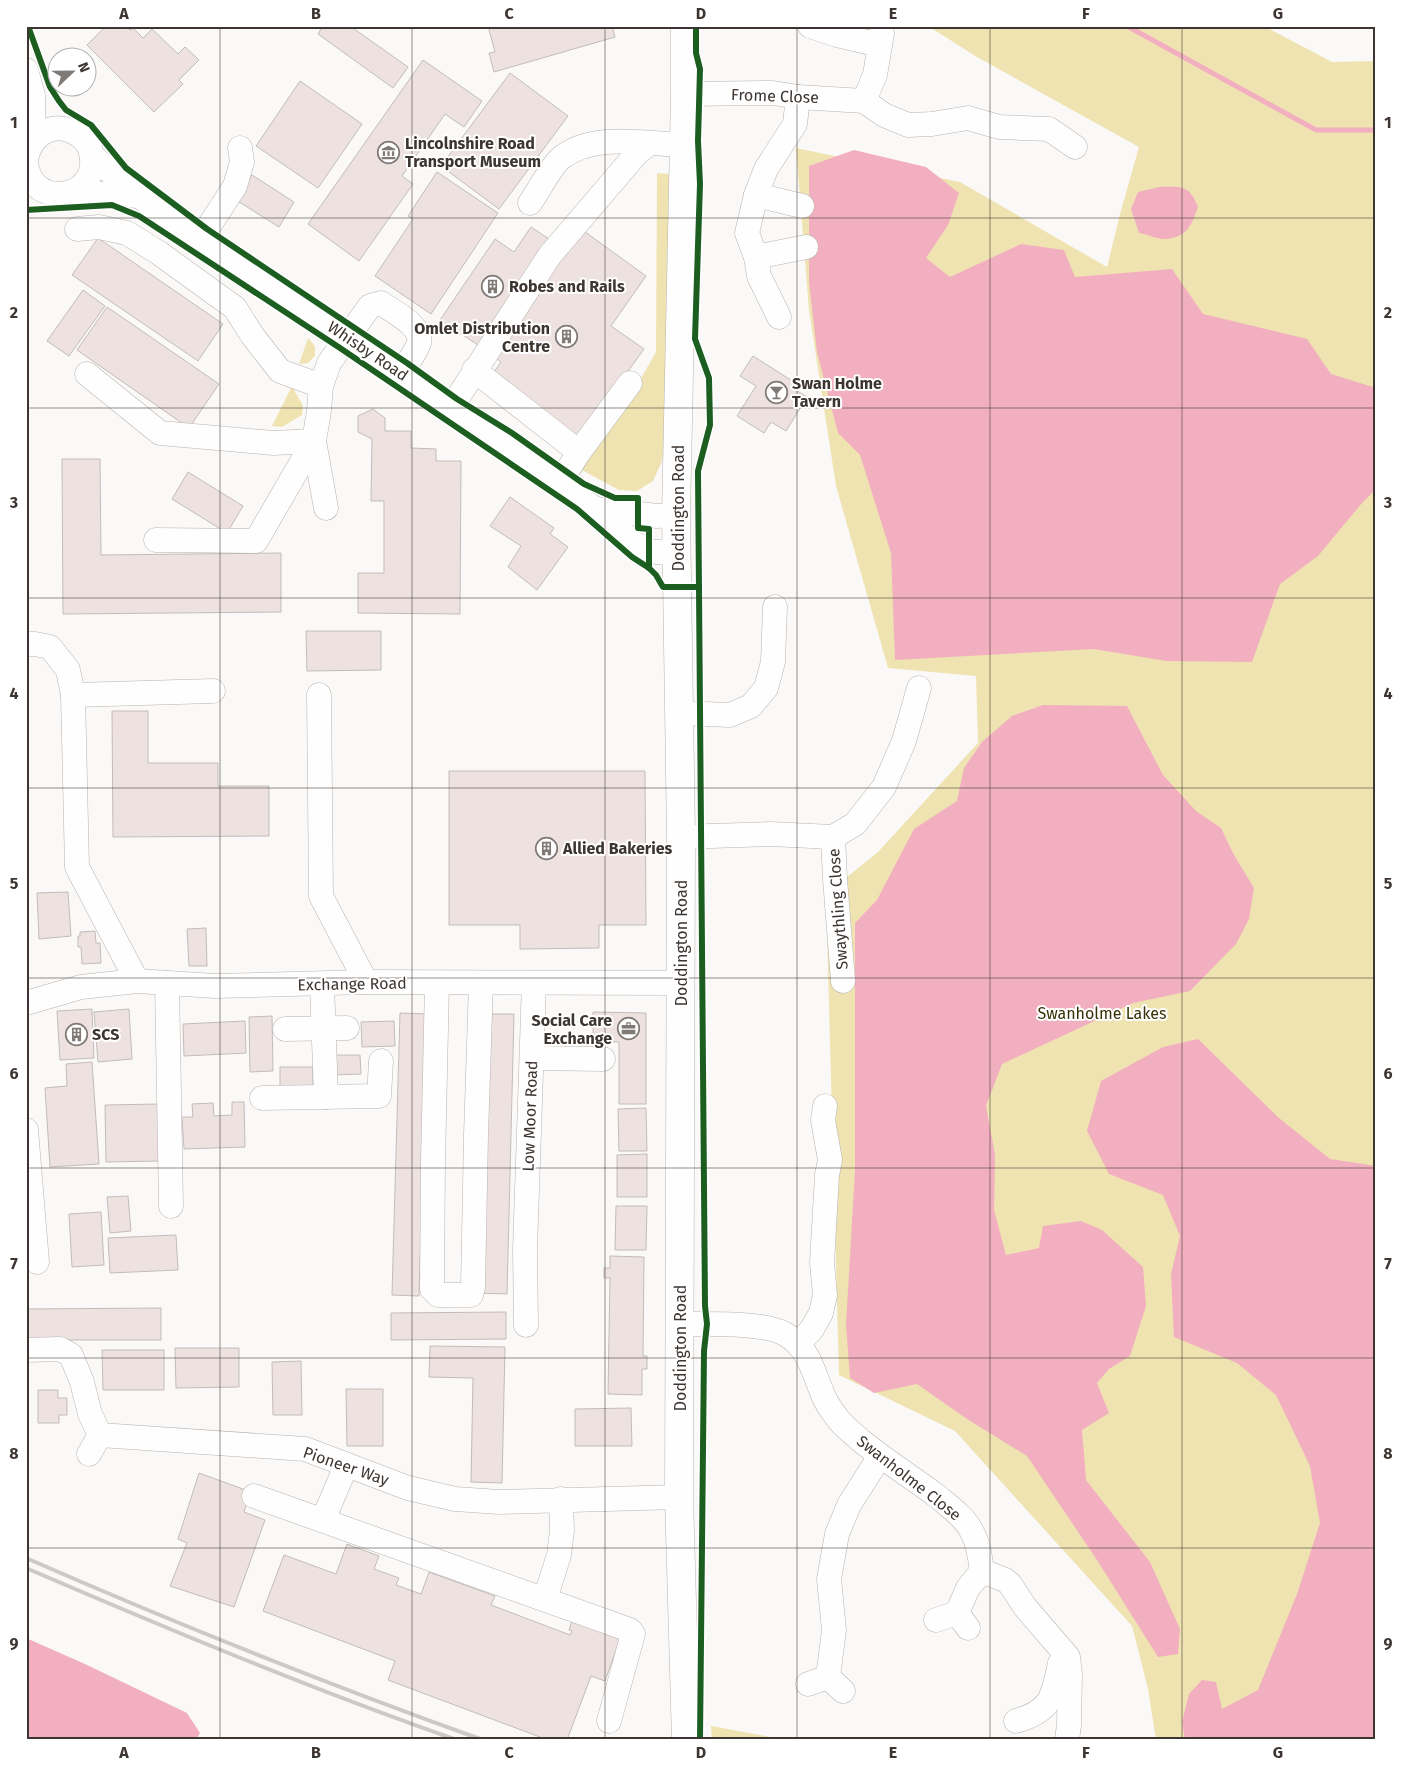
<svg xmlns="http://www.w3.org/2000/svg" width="1402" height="1766" font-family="'Fira Sans',sans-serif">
<rect width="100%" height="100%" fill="#fbf9f7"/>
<g fill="#efe3b2">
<path d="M928,26H1264L1332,62L1376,61V1740H1156L1148,1689L1132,1626L955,1431L839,1375L826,894L878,852L978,743L976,676L888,668L836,486L809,310L796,148L960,182L1107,267L1120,214L1139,147L977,57Z"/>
<path d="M657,173L671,174L665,443L662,461L653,481L637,491L619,490L580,469L636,387L656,352Z"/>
<path d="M308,338L315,346V356L308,363L299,364Z"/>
<path d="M292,386L303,406L302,415L282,427L272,426Z"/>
<path d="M711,1726L787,1740H712Z"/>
</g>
<g fill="#f2afbf">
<path d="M854,150L926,167L959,193L948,225L926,258L950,277L1021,244L1064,250L1075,277L1172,269L1203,314L1307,339L1331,374L1376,388V489L1362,503L1318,556L1280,584L1252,662L1167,661L1093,649L895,660L891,553L860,455L838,433L817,352L809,282V166Z"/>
<path d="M1159,187C1181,187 1189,184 1198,207C1192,224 1188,237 1166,239C1160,240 1146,234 1139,233L1131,209L1138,192Z"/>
<path d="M1043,705L1127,706L1163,775L1196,811L1221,828L1234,855L1254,888L1249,919L1236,944L1190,991L1133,1003L1002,1064L986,1106L995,1155L994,1210L1006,1255L1039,1248L1043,1226L1081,1221L1102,1230L1143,1267L1146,1306L1130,1356L1109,1369L1097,1383L1109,1413L1082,1430L1086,1480L1150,1562L1180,1629L1178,1654L1158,1657L1097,1560L1027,1456L967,1419L917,1384L874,1393L850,1378L846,1325L855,1170V923L877,900L914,829L957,801L964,768L982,742L1012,716Z"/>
<path d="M1198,1039L1279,1118L1330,1159L1376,1166V1740H1185L1182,1722L1189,1694L1202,1680L1216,1682L1222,1709L1258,1690L1297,1594L1320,1523L1310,1466L1276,1395L1237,1363L1174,1337L1171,1274L1180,1236L1163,1195L1109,1174L1087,1131L1101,1081L1163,1047Z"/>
<path d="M26,1638L85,1664L187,1713L200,1733L196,1740H26Z"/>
</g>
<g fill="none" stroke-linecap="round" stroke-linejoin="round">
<path stroke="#f2afbf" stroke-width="5" d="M1127,26L1316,130H1376"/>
</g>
<g fill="#eee2e0" stroke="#c1bcba">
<path d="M106,26H126L130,30L133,28L143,38L152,29L178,54L185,47L199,60L179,80L183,84L154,112L87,45Z"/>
<path d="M323,26H350L408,67L393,88L318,34Z"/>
<path d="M488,26H612L615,37L494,72L489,53L495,52Z"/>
<path d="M423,60L482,101L464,127L445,114L402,176L413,184L359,261L308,224Z"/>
<path d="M510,73L568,116L499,209L441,166Z"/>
<path d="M300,81L362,124L318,188L256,146Z"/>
<path d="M437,172L498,213L431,314L375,276L413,219L408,216Z"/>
<path d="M252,175L294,202L279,227L236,200Z"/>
<path d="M531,227L552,241L481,347L440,320L495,239L514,252Z"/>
<path d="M581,229L646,276L611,326L644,349L579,439L491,376L501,362L492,355Z"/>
<path d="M98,238L223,324L198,361L72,275Z"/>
<path d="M83,290L105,306L69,356L47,341Z"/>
<path d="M107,307L219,384L189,428L77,350Z"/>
<path d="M753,356L794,382L791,387L807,397L786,431L771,422L764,433L737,416L756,386L740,376Z"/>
<path d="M373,409L385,418V431H411V448L436,449V461H461L460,614L358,613V573H384V501H371L372,439L358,432V416Z"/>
<path d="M62,459H100L101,555L281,553V612L63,614Z"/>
<path d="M188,472L243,506L227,533L172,499Z"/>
<path d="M510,497L554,528L550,534L568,547L537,590L508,567L521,546L490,526Z"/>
<path d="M306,631H381V670L307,671Z"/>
<path d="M112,711H148V763H218V786H269V836L113,837Z"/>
<path d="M449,771H645L646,925H599V948L520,949V925H449Z"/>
<path d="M68,892L71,936L39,939L37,893Z"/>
<path d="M206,928L207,966H189L187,929Z"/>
<path d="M95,931L96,943H100L101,963L82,964L81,947H78V936H80V932Z"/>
<path d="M92,1009L94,1058L60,1060L57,1011Z"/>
<path d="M129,1009L132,1059L98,1062L94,1012Z"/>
<path d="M593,1012L646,1013V1104H619V1042L593,1041Z"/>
<path d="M400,1013L428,1014L419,1296L392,1295Z"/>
<path d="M483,1014H514L507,1294L476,1293Z"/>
<path d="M272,1016L273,1071L250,1072L249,1017Z"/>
<path d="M245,1021L246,1053L184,1056L183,1024Z"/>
<path d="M394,1021L395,1046L362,1047L361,1022Z"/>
<path d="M332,1055H360L361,1074L332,1075Z"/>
<path d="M92,1062L99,1164L50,1167L45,1088L67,1086L66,1064Z"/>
<rect x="280" y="1067" width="33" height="21"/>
<path d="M232,1102H244L245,1147L184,1149L182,1117H193L192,1104L213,1103L214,1116L232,1115Z"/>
<path d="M160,1104L161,1161L106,1162L105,1105Z"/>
<path d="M646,1108L647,1151H619L618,1109Z"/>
<path d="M647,1154V1197H617V1155Z"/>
<path d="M128,1196L131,1231L110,1233L107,1197Z"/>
<path d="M616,1206H647L646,1250H615Z"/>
<path d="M101,1212L104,1265L72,1267L69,1214Z"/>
<path d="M176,1235L178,1270L110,1273L108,1238Z"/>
<path d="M610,1256L644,1257L643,1356H647V1369H642V1395L608,1394L610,1278H604V1268H610Z"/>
<path d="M161,1308V1340H26V1309Z"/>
<path d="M506,1312V1339L391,1340V1313Z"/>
<path d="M430,1346L505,1347L502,1483L471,1482L473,1378L429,1377Z"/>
<path d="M175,1348H239V1387L176,1388Z"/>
<path d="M102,1350H164V1390H103Z"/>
<path d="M301,1361L302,1415H273L272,1362Z"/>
<path d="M346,1389H383V1446H347Z"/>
<path d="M38,1390H58V1398H67V1415H59V1423H38Z"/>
<path d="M631,1408L632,1446H575V1409Z"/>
<path d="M199,1473L251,1492L244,1512L265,1520L234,1607L170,1586L187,1543L178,1539Z"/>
<path d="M347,1544L379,1556L374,1569L399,1578L396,1585L421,1594L429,1572L495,1596L491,1605L570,1635L572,1631L569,1630L572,1621L620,1639L605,1681L591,1676L567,1740H548L388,1680L395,1661L263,1611L284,1555L336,1574Z"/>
</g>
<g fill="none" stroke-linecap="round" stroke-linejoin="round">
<defs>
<g id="minor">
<path d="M810,26L837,35L880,45"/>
<path d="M26,70L33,95L34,139"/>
<path d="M685,94L773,93L798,97L864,101L884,115L908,125L932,124L968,118L999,127L1049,129L1075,147"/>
<path d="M864,101L875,75L882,33"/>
<path d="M92,156L139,196L200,240L347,337L506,445L595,509L634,543L648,551L677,554"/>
<path d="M26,159C31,137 49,122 71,131C79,134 87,141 90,149C106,197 32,214 26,163"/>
<path d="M73,192L139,196"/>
<path d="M756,195L802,206"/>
<path d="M530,203C538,192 551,166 561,158C593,132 645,144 684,145"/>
<path d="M77,229L99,227L127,233L159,253L235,308L252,335L280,371L321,386"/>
<path d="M200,240L235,186L242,162L240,148"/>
<path d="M756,257L806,247"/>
<path d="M779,317L759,276L756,257L747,233L756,195L766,169L795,124L798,97"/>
<path d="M474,370L579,452"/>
<path d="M87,374L160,433L273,443L314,441"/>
<path d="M451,408L550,255L638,152L649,144"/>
<path d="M559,484L579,452L630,383"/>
<path d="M326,508L314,441L319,411L321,386L329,363L370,306L381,303C392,311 424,327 419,343C415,354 406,364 401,374"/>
<path d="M595,509L657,516L676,515"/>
<path d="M156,540L256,541L314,441"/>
<path d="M26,644H35L50,647L68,670L73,695L77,867L137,981"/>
<path d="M73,695L213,691"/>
<path d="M319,695L321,896L366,982"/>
<path d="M678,713L730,715L751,706L766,688L773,662L775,607"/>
<path d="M681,837L770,834L833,837L855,824L884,787L904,741L919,688"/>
<path d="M833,837L835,879L843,981"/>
<path d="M167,983L171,1206"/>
<path d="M322,984L326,1097"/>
<path d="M437,984L433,1162L432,1289L438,1295H471L473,1287L476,1135L481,983"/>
<path d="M26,1003L81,987L137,981L215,986L366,982L681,983"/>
<path d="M285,1029L347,1028"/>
<path d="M532,1058L603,1059"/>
<path d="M262,1098L379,1096L381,1061"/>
<path d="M26,1130L37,1262"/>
<path d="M680,1324C708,1324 763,1322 785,1334C810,1348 813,1373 824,1397C827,1405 833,1412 838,1419C844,1427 853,1433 860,1440C885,1460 911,1477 937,1496C950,1507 966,1518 973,1534C979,1545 980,1558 982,1571L1005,1580L1010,1584L1025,1607L1068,1657L1070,1674L1069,1725L1067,1740"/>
<path d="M526,1325L525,1250L534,983"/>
<path d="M798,1344L812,1329L821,1313L825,1295L822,1263L827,1175L830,1160L823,1120L825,1106"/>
<path d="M26,1350L60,1349L71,1355L82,1382L90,1414L100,1435L89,1454"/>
<path d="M100,1435L305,1449L408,1488L455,1499L499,1502L679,1497"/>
<path d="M254,1496L630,1630L633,1634L609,1721"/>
<path d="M323,1520L346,1466"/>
<path d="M545,1599L559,1555L562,1531L561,1499"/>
<path d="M957,1613L968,1588L982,1571"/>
<path d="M936,1620L957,1613L968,1628"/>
<path d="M828,1677L834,1630L829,1579L837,1534L849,1505L880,1456"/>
<path d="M808,1684L828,1677L843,1691"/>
<path d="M1016,1721C1052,1711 1053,1696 1060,1663"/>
</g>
<path id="major" d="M685,26V94L676,515L681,837L679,1497L686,1740"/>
</defs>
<use href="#minor" stroke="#b7b3b0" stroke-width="25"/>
<use href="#major" stroke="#b7b3b0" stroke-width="29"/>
<use href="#minor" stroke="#fefefe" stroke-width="24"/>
<use href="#major" stroke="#fefefe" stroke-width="28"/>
<g stroke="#cbcac9" stroke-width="4">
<path d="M26,1558C177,1624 329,1685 483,1740"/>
<path d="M26,1568C168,1629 311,1689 457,1740"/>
</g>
<defs>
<g id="cycleway">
<path d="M28,26L50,87L59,101L66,110L91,125L126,168L207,229L407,363L457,399L512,433L584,484L615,498H638V528L649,529V568"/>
<path d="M696,26V53L700,69L698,141L700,184L695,339L709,378L710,425L698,471L705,1306L707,1324L704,1351L700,1740"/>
<path d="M26,210L112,205L139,216L340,348L577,509L632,557L649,568L656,575L663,587H699"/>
</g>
</defs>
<use href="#cycleway" stroke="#fff" stroke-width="9"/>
<use href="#cycleway" stroke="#1b5e20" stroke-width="6"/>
</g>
<path fill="none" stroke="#3d3531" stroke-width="1" stroke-opacity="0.55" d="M220,26V1740M412,26V1740M605,26V1740M797,26V1740M990,26V1740M1182,26V1740M26,218H1376M26,408H1376M26,598H1376M26,788H1376M26,978H1376M26,1168H1376M26,1358H1376M26,1548H1376"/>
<defs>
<symbol id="museum-ring" viewBox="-11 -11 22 22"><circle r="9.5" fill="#fff" stroke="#807a76" stroke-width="1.5"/><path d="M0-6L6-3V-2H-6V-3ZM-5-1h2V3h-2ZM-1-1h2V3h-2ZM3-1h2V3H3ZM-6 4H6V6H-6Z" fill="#807a76"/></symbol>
<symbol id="building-ring" viewBox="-11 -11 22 22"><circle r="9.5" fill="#fff" stroke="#807a76" stroke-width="1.5"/><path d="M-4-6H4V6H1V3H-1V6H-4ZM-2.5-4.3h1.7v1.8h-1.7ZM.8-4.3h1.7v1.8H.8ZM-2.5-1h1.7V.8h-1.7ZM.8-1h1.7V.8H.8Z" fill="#807a76"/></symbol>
<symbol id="bar-ring" viewBox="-11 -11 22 22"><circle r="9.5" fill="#fff" stroke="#807a76" stroke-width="1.5"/><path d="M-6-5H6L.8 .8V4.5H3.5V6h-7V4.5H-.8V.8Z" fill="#807a76"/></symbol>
<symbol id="office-ring" viewBox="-11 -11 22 22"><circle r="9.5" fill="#fff" stroke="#807a76" stroke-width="1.5"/><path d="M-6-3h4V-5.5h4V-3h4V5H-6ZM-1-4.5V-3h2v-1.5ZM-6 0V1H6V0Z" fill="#807a76"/></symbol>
</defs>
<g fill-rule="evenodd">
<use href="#museum-ring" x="376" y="140" width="25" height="25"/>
<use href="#building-ring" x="480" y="274" width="25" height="25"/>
<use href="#building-ring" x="554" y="324" width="25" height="25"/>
<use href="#bar-ring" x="764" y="380" width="25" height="25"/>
<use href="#building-ring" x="534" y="836" width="25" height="25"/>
<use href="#office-ring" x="616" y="1016" width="25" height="25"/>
<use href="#building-ring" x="64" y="1022" width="25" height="25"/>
</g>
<g text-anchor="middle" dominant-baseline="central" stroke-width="4" stroke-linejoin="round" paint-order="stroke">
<g font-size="16" fill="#3d3531" stroke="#fff">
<text transform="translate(775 96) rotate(2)">Frome Close</text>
<text transform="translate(368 351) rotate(34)">Whisby Road</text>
<text transform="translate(678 508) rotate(-90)">Doddington Road</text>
<text transform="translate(838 909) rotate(-94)">Swaythling Close</text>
<text transform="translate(681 943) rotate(-90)">Doddington Road</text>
<text transform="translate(352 984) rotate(-1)">Exchange Road</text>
<text transform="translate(530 1116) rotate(-88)">Low Moor Road</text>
<text transform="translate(680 1348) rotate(-90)">Doddington Road</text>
<text transform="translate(346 1466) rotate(19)">Pioneer Way</text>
<text transform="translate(909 1478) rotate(38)">Swanholme Close</text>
</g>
<g font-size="16" font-weight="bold" fill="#3d3531" stroke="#fff" text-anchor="start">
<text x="405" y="143">Lincolnshire Road<tspan x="405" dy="18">Transport Museum</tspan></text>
<text x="509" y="286">Robes and Rails</text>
<text x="550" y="328" text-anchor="end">Omlet Distribution<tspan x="550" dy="18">Centre</tspan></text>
<text x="792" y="383">Swan Holme<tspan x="792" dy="18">Tavern</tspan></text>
<text x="563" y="848">Allied Bakeries</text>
<text x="612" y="1020" text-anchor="end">Social Care<tspan x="612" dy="18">Exchange</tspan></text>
<text x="92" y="1034">SCS</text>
</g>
<g font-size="16" fill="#383005" stroke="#fff">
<text x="1102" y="1013">Swanholme Lakes</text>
</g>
</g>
<rect width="1402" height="1766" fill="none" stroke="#ffffff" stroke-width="55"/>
<g transform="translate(72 72) rotate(68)"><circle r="24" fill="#ffffff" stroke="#b1aead"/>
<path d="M0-4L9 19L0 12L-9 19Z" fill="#807a76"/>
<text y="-8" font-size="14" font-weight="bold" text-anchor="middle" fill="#3d3531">N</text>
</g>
<rect x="28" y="28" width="1346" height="1710" fill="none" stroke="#3d3531" stroke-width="2"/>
<g font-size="16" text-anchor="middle" font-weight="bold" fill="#3d3531">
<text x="124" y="19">A</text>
<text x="316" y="19">B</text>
<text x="509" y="19">C</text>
<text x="701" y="19">D</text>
<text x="893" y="19">E</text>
<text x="1086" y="19">F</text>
<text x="1278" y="19">G</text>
<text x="14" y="128">1</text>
<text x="1388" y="128">1</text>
<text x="14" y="318">2</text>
<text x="1388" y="318">2</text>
<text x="14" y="508">3</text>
<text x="1388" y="508">3</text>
<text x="14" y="699">4</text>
<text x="1388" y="699">4</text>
<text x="14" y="889">5</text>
<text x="1388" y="889">5</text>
<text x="14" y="1079">6</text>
<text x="1388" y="1079">6</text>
<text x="14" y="1269">7</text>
<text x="1388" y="1269">7</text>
<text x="14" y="1459">8</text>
<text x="1388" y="1459">8</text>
<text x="14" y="1649">9</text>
<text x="1388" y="1649">9</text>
<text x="124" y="1758">A</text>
<text x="316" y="1758">B</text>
<text x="509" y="1758">C</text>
<text x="701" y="1758">D</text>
<text x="893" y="1758">E</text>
<text x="1086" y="1758">F</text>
<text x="1278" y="1758">G</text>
</g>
</svg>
